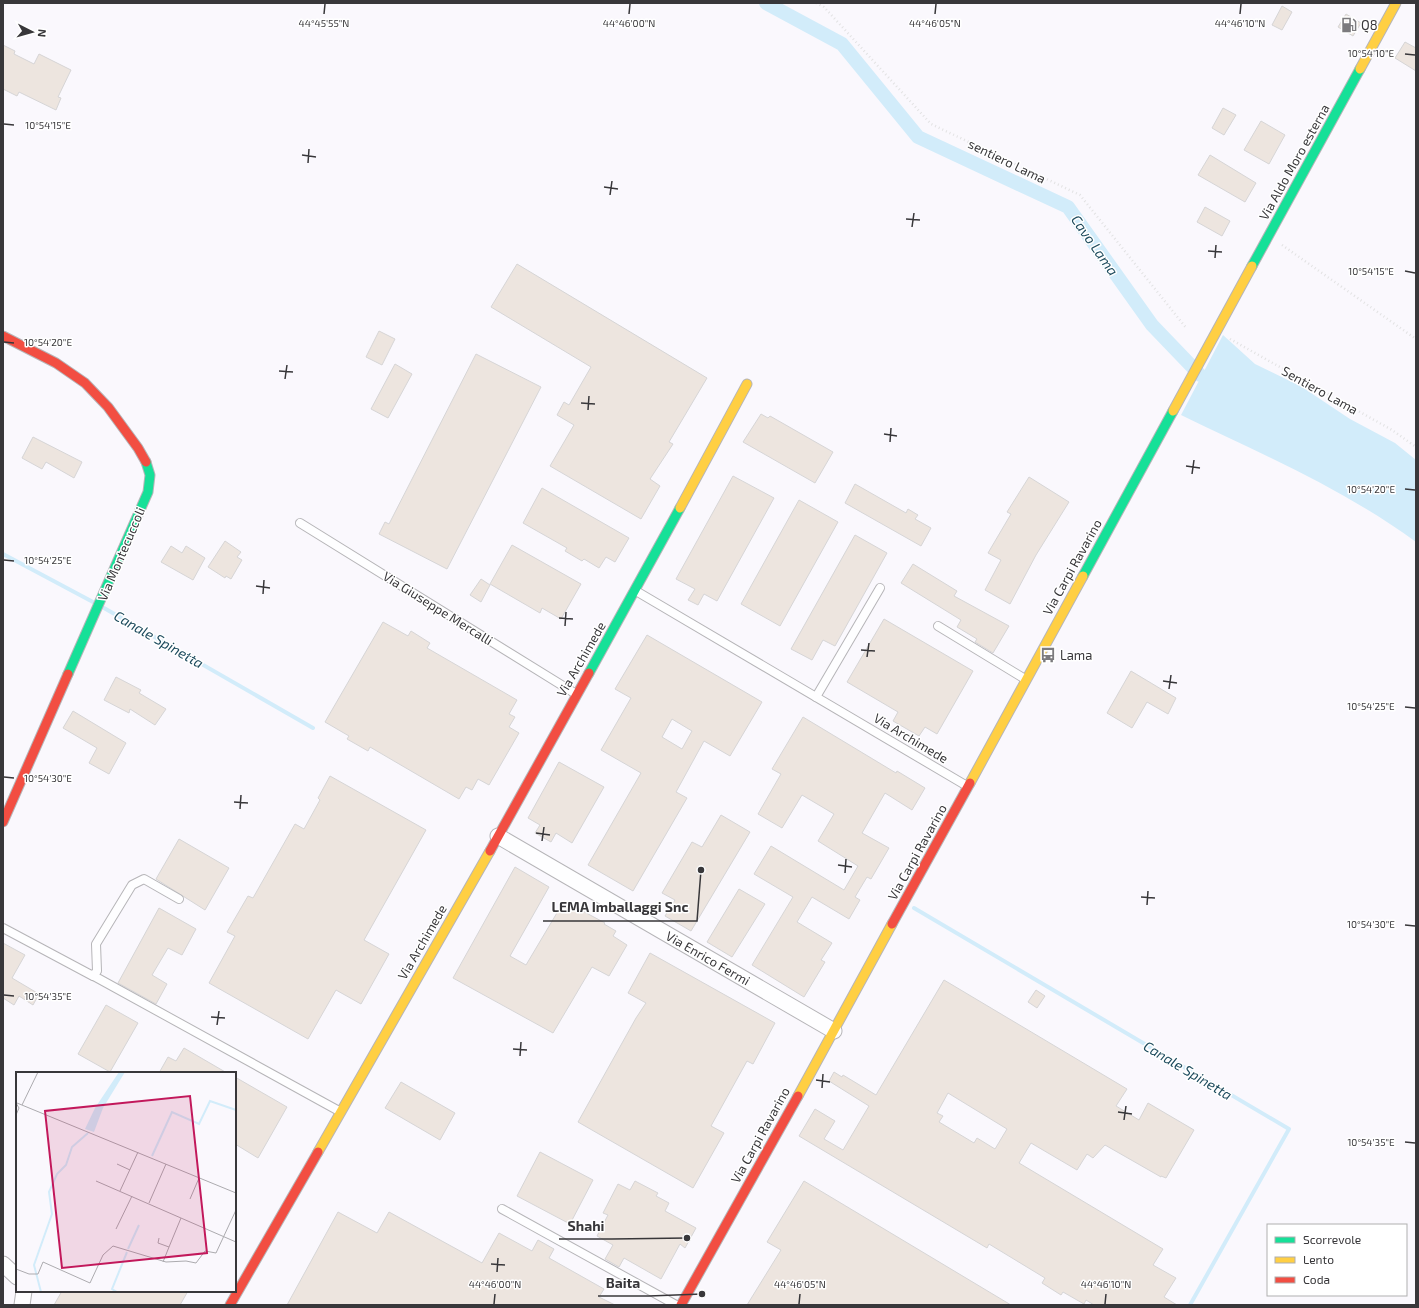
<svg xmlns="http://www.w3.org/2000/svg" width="1419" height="1308" font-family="'Exo 2',sans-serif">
<rect width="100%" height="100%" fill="#faf8fd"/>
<path fill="#d2ecfa" d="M1223,335L1255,364L1302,387L1350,419L1395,443L1416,460V542C1344,489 1261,454 1181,415Z"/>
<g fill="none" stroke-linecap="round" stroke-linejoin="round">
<g stroke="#d2ecfa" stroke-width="4">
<path d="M3,554L93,602"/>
<path d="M104,608L313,728"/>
<path d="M914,908L1289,1129L1190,1305"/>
</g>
<path stroke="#d2ecfa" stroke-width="14" d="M766,3L842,44L918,137L1068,207L1152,325L1200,375"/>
</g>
<g fill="#ede5df" stroke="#d6d5d6" fill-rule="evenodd">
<path d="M1282,6L1292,12L1282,30L1272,25Z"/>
<path d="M1346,14L1361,23L1353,36L1338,27Z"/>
<path d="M1405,42L1416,48V71L1395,58Z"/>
<path d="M3,45L15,51L14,54L34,64L39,54L71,70L58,97L61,98L56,110L19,92L17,96L3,89Z"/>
<path d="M1223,108L1236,115L1224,135L1212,128Z"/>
<path d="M1261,121L1285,135L1269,164L1244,150Z"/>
<path d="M1210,155L1256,183L1245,202L1198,175Z"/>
<path d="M1205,207L1230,221L1222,236L1197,222Z"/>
<path d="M517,264L707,378L669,442L673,444L650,479L660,486L641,519L550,466L574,425L557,415L564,402L569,405L591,367L491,307Z"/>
<path d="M379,331L395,339L382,365L366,357Z"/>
<path d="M476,354L541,387L447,569L379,534L385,522L389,524Z"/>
<path d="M395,364L412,374L388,418L371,409Z"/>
<path d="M761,414L768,418L770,416L833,452L815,483L743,442Z"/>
<path d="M33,437L82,462L74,478L46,462L42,469L22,458Z"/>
<path d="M733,476L774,498L717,601L704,594L698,605L688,600L695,589L676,579Z"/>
<path d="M1029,477L1069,502L1036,555L1010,604L985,590L1001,560L988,553L1011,514L1007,512Z"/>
<path d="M855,484L906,513L908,509L918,515L915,519L931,528L921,546L845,503Z"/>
<path d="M542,488L629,538L615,562L606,557L599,568L584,559L582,561L565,551L567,548L523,523Z"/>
<path d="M799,500L838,522L780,626L741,604Z"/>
<path d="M855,535L887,553L835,646L823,640L812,660L791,649Z"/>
<path d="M225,541L241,552L237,557L242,560L231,579L226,576L225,578L208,567Z"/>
<path d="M512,545L581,584L561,619L542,608L540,613L490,584Z"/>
<path d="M171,546L182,553L186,546L205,558L193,580L161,562Z"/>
<path d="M913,564L957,591L954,596L1009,626L993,653L975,642L977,639L957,627L961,620L901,583Z"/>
<path d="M481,579L490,585L481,602L470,595Z"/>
<path d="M884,619L973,671L937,734L925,727L919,736L893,721L898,712L847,682Z"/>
<path d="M383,622L408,636L411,631L430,643L427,648L517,700L509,714L515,717L509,727L519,733L489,785L478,779L472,790L466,787L459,799L370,747L368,751L347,739L349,736L325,722Z"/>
<path d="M647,635L762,702L730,756L704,741L676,792L687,798L633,891L588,865L641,773L601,750L631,698L615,689ZM672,719L692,731L682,749L662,737Z"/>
<path d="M1131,671L1176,698L1168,714L1147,702L1132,728L1107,713Z"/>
<path d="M116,677L141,690L139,693L166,709L155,725L130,709L129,713L104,700Z"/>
<path d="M73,711L126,743L109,774L89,763L97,748L63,728Z"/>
<path d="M803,717L896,773L897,771L925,788L912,810L885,793L862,833L889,848L871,879L867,877L855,897L860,900L849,919L812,897L797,922L832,943L821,960L825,962L804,997L752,965L793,897L754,874L771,846L844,890L858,866L818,841L834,814L802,795L782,828L758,814L781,774L772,769Z"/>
<path d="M559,762L604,787L572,843L556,833L551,842L535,833L540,825L528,818Z"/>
<path d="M330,776L426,830L364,940L389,954L361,1004L336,990L308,1039L209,983L235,936L227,932L248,896L253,898L295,824L304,829L320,800L318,798Z"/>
<path d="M721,815L750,832L691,931L665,916L675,900L662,893L692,842L702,847Z"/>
<path d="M179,839L229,868L205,910L156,879Z"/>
<path d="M515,867L549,887L510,956L526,965L564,901L605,923L604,924L616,931L613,936L627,945L609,976L592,967L553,1033L453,978Z"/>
<path d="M739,889L765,904L732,957L707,942Z"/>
<path d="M159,908L196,929L182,955L168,948L152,975L167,984L156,1004L118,983Z"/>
<path d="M3,943L25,955L12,978L39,994L33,1005L19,996L14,1005L3,998Z"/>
<path d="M650,953L775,1023L753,1064L747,1061L711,1126L724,1133L693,1188L578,1122L636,1018L646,1003L628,993Z"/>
<path d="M944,980L1127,1089L1116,1106L1139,1120L1148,1103L1194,1130L1166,1178L1161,1176V1177L1105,1145L1093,1158L1087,1154L1077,1170L1031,1143L1019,1163L1163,1249L1153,1265L1176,1278L1164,1297L1177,1305H1094L1086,1300L1084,1304L1063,1292L1061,1295L1042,1283L1045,1278L989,1244L987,1248L799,1136L815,1109L835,1121L824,1139L843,1150L869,1106L829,1081L834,1072L842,1077L843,1075L876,1095ZM948,1093L1007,1129L995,1149L977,1138L974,1143L939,1122L943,1116L937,1113Z"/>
<path d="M1036,990L1045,996L1037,1008L1028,1002Z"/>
<path d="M106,1005L138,1023L110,1072L78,1054Z"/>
<path d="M184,1048L227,1073H159L168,1057L176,1061Z"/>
<path d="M235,1077L287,1107L258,1158L235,1144Z"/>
<path d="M401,1082L455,1113L440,1140L385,1108Z"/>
<path d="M540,1152L593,1180L570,1224L517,1196Z"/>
<path d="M635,1181L658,1193L656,1196L669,1203L665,1211L696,1228L685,1248L680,1244L661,1279L624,1258L619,1267L605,1259L613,1245L597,1236L608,1215L603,1213L618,1184L630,1190Z"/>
<path d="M804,1181L1011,1305H747L781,1250L767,1242Z"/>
<path d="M338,1212L377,1233L389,1212L482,1263L499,1233L532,1251L538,1240L554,1249L549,1258L604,1289L599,1297L615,1305H287Z"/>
<path d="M62,1291H188L180,1305H54Z"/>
</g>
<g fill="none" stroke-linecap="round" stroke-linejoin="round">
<defs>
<g id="lane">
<path d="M300,523L576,694"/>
<path d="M636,591L967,786"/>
<path d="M938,626L1025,679"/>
<path d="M816,697L880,588"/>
<path d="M3,928L93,976L97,971L96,944L132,885L144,879L179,899"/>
<path d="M92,975L339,1111"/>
<path d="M502,1209L676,1305"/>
</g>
<g id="street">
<path d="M498,836L834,1031"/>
<path d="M3,1264L17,1277"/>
<path d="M22,1305L24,1291"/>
</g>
<g id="fast">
<path d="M1252,266L1360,69"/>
<path d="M1083,576L1173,411"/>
<path d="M589,673L680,508"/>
<path d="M68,674L148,492L150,475L146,462"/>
</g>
<g id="slow">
<path d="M1360,69L1396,3"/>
<path d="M1173,411L1252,266"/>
<path d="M680,508L747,384"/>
<path d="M970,783L1083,576"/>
<path d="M798,1096L892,924"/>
<path d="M318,1152L490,851"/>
</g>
<g id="jam">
<path d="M3,336L56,363L85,383L108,407L138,448L146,462"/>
<path d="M3,822L68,674"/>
<path d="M490,851L589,673"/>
<path d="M892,924L970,783"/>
<path d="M230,1305L318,1152"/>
<path d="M681,1305L798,1096"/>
</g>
</defs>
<use href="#lane" stroke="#b6b5b8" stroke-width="10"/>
<use href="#street" stroke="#b6b5b8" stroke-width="17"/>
<use href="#fast" stroke="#b6b5b8" stroke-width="11"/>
<use href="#slow" stroke="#b6b5b8" stroke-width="11"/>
<use href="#jam" stroke="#b6b5b8" stroke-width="11"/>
<g stroke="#e2e2e3" stroke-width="2.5" stroke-dasharray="1 3" stroke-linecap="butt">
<path d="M816,3L824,7L931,124L1080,195L1187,329"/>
<path d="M1282,245L1416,339"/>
<path d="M1230,339L1392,430L1416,447"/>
</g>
<use href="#lane" stroke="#fefeff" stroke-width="8"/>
<use href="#street" stroke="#fefeff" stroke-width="15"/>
<use href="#fast" stroke="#16e098" stroke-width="9"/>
<use href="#slow" stroke="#ffcf43" stroke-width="9"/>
<use href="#jam" stroke="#f24e42" stroke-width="9"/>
</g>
<path fill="none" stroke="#38373a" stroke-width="1.5" d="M324,14L325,4M629,14L630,4M935,14L936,4M1240,14L1241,4M1405,54L1415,55M4,124L14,125M302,155L316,157M308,163L309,149M604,187L618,189M610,195L612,181M906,219L920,220M912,227L914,213M1208,251L1222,252M1215,258L1216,245M1405,271L1415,273M4,342L14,343M279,371L293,372M285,379L287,365M581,403L595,404M588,410L589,396M884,434L897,436M890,442L891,428M1186,466L1200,468M1192,474L1194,460M1405,489L1415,490M4,560L14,561M256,586L270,588M263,594L264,580M559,618L573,619M565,626L566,612M861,650L875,651M867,657L869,643M1163,681L1177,683M1169,689L1171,675M1405,707L1415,708M4,777L14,778M234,802L248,803M240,809L241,795M536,833L550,835M542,841L544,827M838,865L852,867M845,873L846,859M1141,897L1155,898M1147,905L1148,891M1405,925L1415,926M4,995L14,996M211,1017L225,1018M217,1025L219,1011M513,1049L527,1050M520,1056L521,1042M816,1080L830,1082M822,1088L823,1074M1118,1112L1132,1114M1124,1120L1126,1106M1405,1142L1415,1143M491,1264L505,1265M497,1272L498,1258M494,1304L495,1294M799,1304L800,1294M1105,1304L1106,1294"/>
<defs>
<symbol id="fuel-bare" viewBox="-9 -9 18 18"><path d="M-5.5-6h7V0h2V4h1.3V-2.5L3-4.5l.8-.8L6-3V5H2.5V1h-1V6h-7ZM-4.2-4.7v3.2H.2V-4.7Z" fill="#7c7b7e" stroke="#fff" stroke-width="2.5" paint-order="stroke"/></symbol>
<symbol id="bus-bare" viewBox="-9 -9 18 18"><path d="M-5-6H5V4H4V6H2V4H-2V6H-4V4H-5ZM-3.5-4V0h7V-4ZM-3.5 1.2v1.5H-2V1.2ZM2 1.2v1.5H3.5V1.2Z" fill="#7c7b7e" stroke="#fff" stroke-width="2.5" paint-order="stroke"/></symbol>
</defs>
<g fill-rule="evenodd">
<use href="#fuel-bare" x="1338" y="14" width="22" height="22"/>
<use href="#bus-bare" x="1037" y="644" width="22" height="22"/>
</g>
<g text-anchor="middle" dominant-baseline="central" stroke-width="3" stroke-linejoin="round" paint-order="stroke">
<g font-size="13" fill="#38373a" stroke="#fff" text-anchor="start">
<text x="1361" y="25">Q8</text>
<text x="1060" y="655">Lama</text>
</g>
<g font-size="13" fill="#38373a" stroke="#fff">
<text transform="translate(1007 161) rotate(26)">sentiero Lama</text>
<text transform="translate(1294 162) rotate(-61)">Via Aldo Moro esterna</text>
<text transform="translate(1320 390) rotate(29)">Sentiero Lama</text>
<text transform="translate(121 554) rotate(-67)">Via Montecuccoli</text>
<text transform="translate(1072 567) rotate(-61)">Via Carpi Ravarino</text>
<text transform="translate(438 608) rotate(32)">Via Giuseppe Mercalli</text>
<text transform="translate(581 659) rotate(-60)">Via Archimede</text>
<text transform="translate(911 738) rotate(31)">Via Archimede</text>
<text transform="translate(917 852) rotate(-61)">Via Carpi Ravarino</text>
<text transform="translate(422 942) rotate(-60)">Via Archimede</text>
<text transform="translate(708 958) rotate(30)">Via Enrico Fermi</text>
<text transform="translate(760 1135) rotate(-61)">Via Carpi Ravarino</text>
</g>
<g font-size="14" font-style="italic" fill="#1d4b5d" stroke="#fff">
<text transform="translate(1095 245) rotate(55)">Cavo Lama</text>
<text transform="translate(159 639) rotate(30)">Canale Spinetta</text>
<text transform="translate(1188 1070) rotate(31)">Canale Spinetta</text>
</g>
</g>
<g transform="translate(16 1072)">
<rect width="220" height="220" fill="#faf8fd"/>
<path d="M103,0H109L87,36L78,60L69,57L79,36Z" fill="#d2ecfa"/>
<path fill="none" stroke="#d2ecfa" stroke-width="2" d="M136,84L156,40L183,52L194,29L220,38M112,177L123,153M25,220L18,193L36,142L33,120L41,102L50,93L56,75L72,61M101,220L96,217L111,180"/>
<path fill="none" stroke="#acabaf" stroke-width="1" d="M1,31L220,121M6,33L22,0M0,43L3,36L0,31M101,92L114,98M80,109L220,170M104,119L122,80M174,127L183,106M133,131L150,92M100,157L116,124M143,166L142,171L153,175L147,190M153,175L165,146M0,197L13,202H22L27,190L74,211L87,183L97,174L150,190L170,189L180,191L189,179L200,181L220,138"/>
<path fill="#c2185b" fill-opacity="0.15" stroke="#c2185b" stroke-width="2" d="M174,24L191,181L46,196L29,39Z"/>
<rect width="220" height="220" fill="none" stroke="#38373a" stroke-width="2"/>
</g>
<g font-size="10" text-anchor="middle" fill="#38373a" stroke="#fff" stroke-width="3" stroke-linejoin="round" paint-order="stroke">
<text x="324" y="27">44°45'55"N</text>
<text x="629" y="27">44°46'00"N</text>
<text x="935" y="27">44°46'05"N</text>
<text x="1240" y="27">44°46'10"N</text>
<text x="1371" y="57">10°54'10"E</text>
<text x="48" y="129">10°54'15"E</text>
<text x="1371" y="275">10°54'15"E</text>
<text x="48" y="346">10°54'20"E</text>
<text x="1371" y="493">10°54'20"E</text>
<text x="48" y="564">10°54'25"E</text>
<text x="1371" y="710">10°54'25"E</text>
<text x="48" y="782">10°54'30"E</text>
<text x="1371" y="928">10°54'30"E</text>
<text x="48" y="1000">10°54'35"E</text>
<text x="1371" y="1146">10°54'35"E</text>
<text x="495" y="1288">44°46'00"N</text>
<text x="800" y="1288">44°46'05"N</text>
<text x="1106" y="1288">44°46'10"N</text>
</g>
<path fill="none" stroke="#38373a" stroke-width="1.5" d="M701 870L697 921H543M687 1238L612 1239H559M702 1294L649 1296H598"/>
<g fill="#38373a" stroke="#fff" stroke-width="1.5">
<circle cx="701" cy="870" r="4"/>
<circle cx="687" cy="1238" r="4"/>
<circle cx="702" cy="1294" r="4"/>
</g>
<g font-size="14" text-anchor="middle" font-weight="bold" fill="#38373a" stroke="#fff" stroke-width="3" stroke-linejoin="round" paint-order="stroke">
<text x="620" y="912">LEMA Imballaggi Snc</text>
<text x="586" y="1231">Shahi</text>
<text x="623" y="1288">Baita</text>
</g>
<rect width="1419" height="1308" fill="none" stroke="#38373a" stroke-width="8"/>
<rect x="1267" y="1224" width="140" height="72" fill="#ffffff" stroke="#afafb0"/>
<rect x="1275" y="1237" width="20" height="6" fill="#16e098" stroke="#afafb0"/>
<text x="1303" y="1244" font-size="12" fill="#38373a">Scorrevole</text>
<rect x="1275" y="1257" width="20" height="6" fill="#ffcf43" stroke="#afafb0"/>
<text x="1303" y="1264" font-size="12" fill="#38373a">Lento</text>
<rect x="1275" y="1277" width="20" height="6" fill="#f24e42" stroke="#afafb0"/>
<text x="1303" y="1284" font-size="12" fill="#38373a">Coda</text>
<g transform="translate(32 32) rotate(96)" stroke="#ffffff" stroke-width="3" paint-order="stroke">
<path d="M0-3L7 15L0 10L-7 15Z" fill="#38373a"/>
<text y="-6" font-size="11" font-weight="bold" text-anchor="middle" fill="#38373a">N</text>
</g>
</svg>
